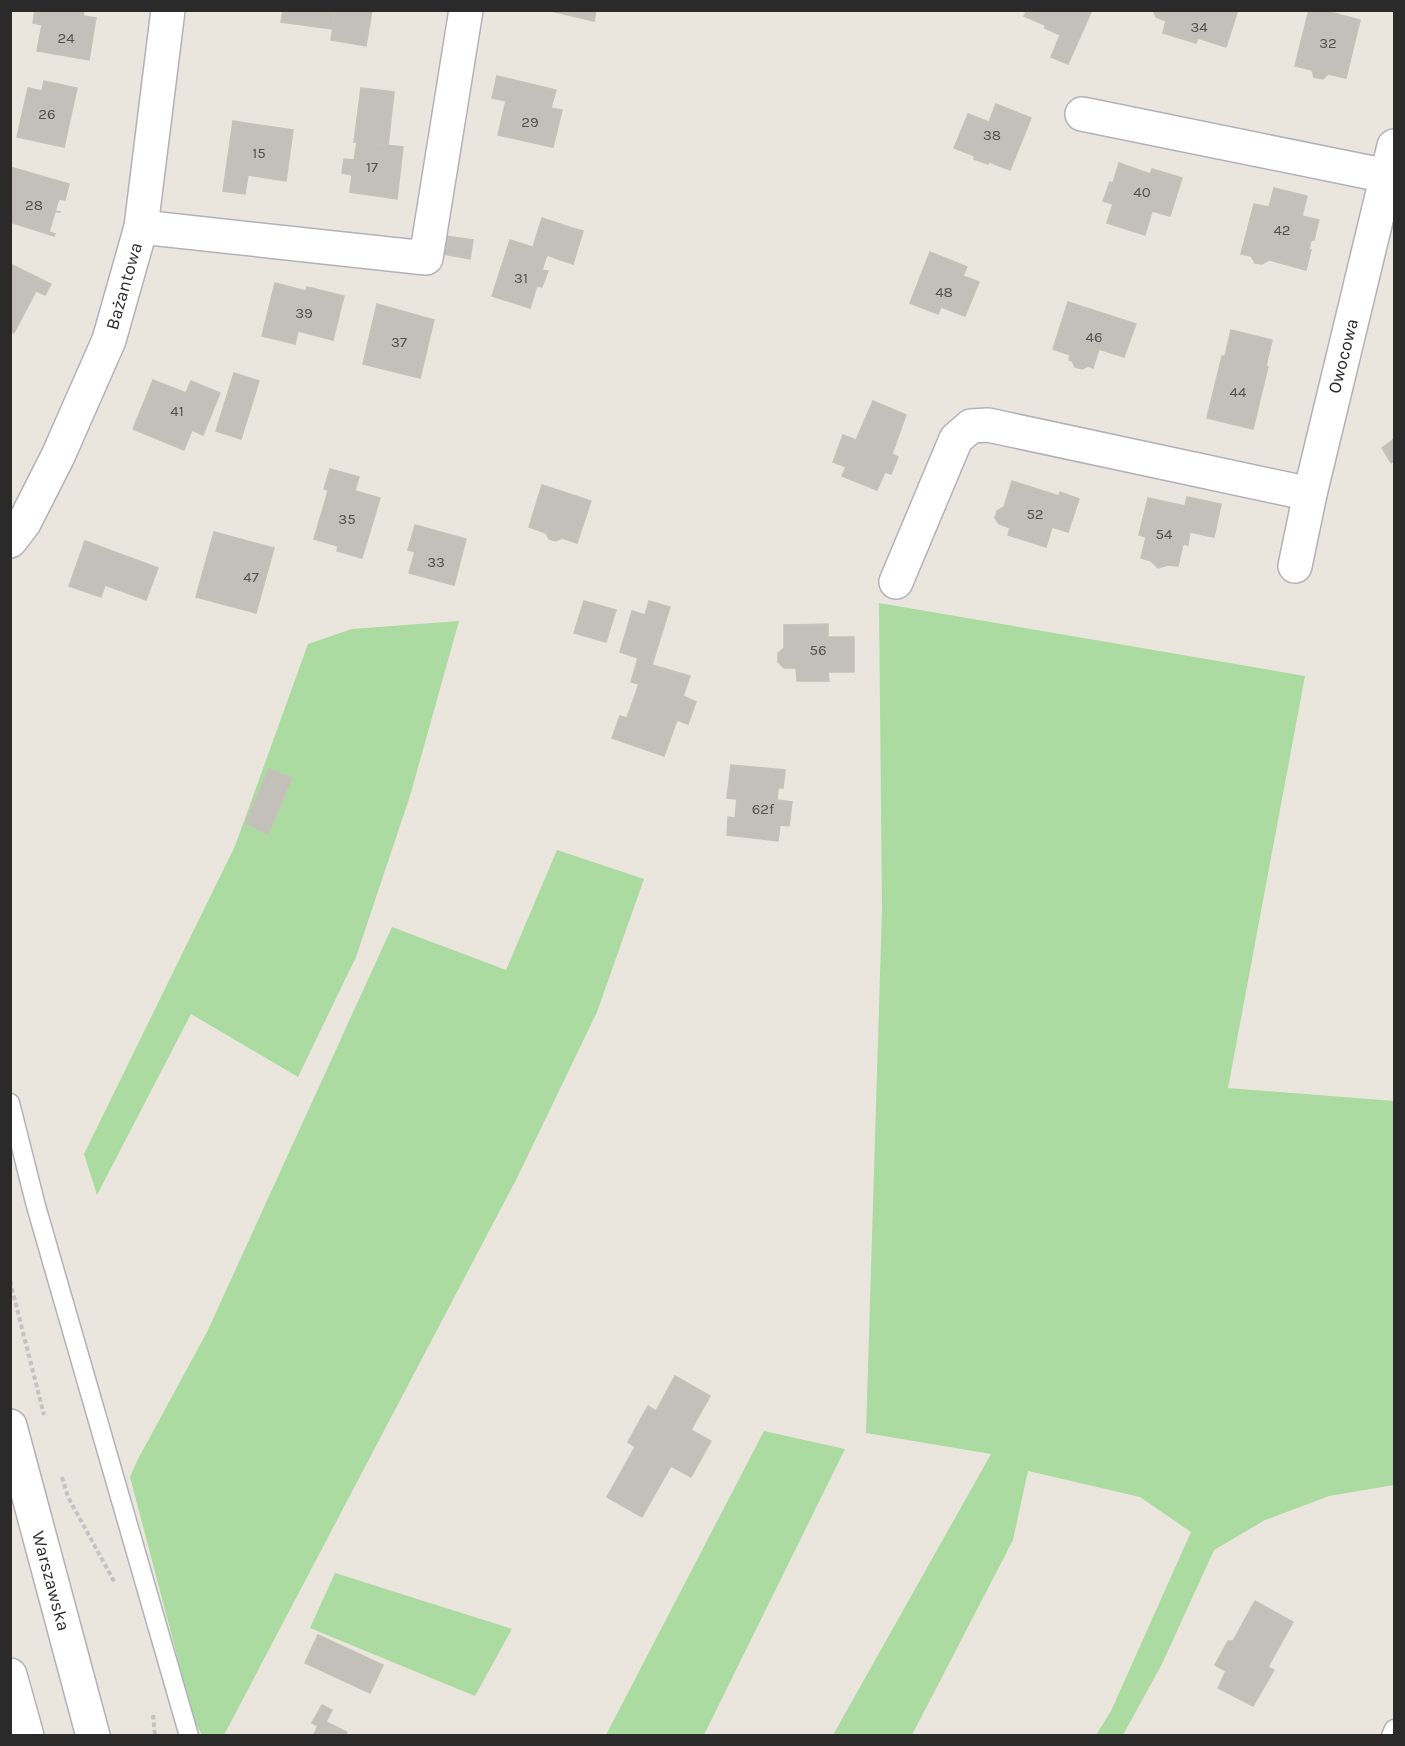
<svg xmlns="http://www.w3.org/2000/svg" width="1405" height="1746" font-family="Karla,sans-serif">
<rect width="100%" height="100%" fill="#eae6dd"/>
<g fill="#abdba0">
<path d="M879,603L1305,676L1228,1088L1394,1101V1485L1329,1496L1265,1520L1214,1550L1162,1664L1123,1735H1096L1111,1711L1191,1532L1140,1497L1028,1471L1013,1540L912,1735H833L991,1454L866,1433L882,910Z"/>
<path d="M459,621L410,796L356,957L298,1077L191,1014L97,1195L84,1154L235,846L308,644L352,629Z"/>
<path d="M557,850L644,879L597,1012L517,1178L224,1735H202L194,1720L130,1477L138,1459L207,1332L392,927L506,970Z"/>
<path d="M764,1431L845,1449L704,1735H606Z"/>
<path d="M335,1573L512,1629L475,1696L310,1628Z"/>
</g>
<g fill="#c3c0b9" stroke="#c5c2b7" stroke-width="1.5">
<path d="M35,10H84L83,16L96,18L89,60L37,51L42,25L33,23Z"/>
<path d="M283,10H335L332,29L281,22Z"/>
<path d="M336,10H372L366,46L331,40Z"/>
<path d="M547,10H596L594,21Z"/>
<path d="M1027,10H1092L1068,64L1051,57L1060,35L1045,28V25L1024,16Z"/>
<path d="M1153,10H1230L1237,13L1226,47L1198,38L1196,43L1163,33L1166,21L1156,17Z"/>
<path d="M1309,10H1322L1360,20L1346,78L1328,74L1323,79L1314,77L1312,70L1295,66Z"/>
<path d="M497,76L556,90L551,108L562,110L553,147L498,135L506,101L492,98Z"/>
<path d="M44,81L77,88L64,147L17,137L28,88L42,91Z"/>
<path d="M361,88L394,92L388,146L354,142Z"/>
<path d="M996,104L1031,118L1010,170L989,162L988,164L974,159L975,156L954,148L968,114L989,122Z"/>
<path d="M233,121L293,130L286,181L248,175L245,194L223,191Z"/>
<path d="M357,142L403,147L397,199L350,192L352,175L342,173L344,159L354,160Z"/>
<path d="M1119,163L1150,174L1152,169L1182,178L1170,216L1152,211L1145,235L1107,223L1113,204L1103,201L1110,182L1113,183Z"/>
<path d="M10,167L69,184L65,200L59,199L55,211L61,212H55L49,232L55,234L54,236L10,222Z"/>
<path d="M1274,188L1307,196L1302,216L1319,220L1314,240H1311L1309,250H1311L1306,270L1269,260L1262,264L1255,263L1251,256L1241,254L1254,204L1269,207Z"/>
<path d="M542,218L572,228L561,260L547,255L548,252L533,247Z"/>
<path d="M572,228L583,231L573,264L561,260Z"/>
<path d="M445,236L473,240L470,259L442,254Z"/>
<path d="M510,240L548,252L542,270L548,271L542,287L537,286L530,308L492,296Z"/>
<path d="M930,252L967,267L963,276L979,282L965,316L941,307L938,314L910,303Z"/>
<path d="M10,264L51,284L45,295L36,291L14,333L10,332Z"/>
<path d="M275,283L306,291L307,287L344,296L333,340L298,331L295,344L262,336Z"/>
<path d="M1068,302L1136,324L1124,357L1099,349L1093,368L1088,366L1082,369L1075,367L1072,361L1069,360L1070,355L1053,349Z"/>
<path d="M377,304L434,320L420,378L363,364Z"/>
<path d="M1231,330L1272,340L1266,366L1268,367L1253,429L1207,418L1222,356H1225Z"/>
<path d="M234,373L259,381L241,439L216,431Z"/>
<path d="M153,380L186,393L191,381L220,393L203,435L192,430L184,450L133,429Z"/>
<path d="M873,401L906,415L892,454L898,457L891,474L885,472L877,490L842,476L846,467L833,462L843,435L856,440Z"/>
<path d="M1394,439V461L1391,463L1382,448Z"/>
<path d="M330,469L359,477L353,497L324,489Z"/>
<path d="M1012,481L1059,496L1060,492L1079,499L1068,532L1052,527L1046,547L1008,535L1010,528L999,524L995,518L997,511L1004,507Z"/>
<path d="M542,485L591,501L577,543L562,538L556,541L549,539L546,533L529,527Z"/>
<path d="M328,491L353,497L355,491L380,498L362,558L337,551L338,546L314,539Z"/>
<path d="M1187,497L1221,504L1214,537L1190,532L1188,545L1183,544L1178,566L1168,565L1158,568L1151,561L1141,558L1146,537L1139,535L1148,498L1185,506Z"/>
<path d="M415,525L466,539L454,585L409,573L415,552L408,550Z"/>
<path d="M214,532L274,548L256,613L196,597Z"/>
<path d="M85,541L158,568L146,600L105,585L101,597L69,586Z"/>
<path d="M584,601L616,610L606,642L574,633Z"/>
<path d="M649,601L670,607L652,665L690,676L683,696L696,702L688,724L677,720L664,756L612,738L620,716L627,718L639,684L631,682L638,658L620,652L632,611L645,615Z"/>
<path d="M828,624V637H854V672H828L829,681H797L796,668H784L778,662V653L784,648V625Z"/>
<path d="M731,765L785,770L783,788H778L777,800L792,802L789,826L780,825L778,841L727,835L728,817L735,818L737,799L727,798Z"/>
<path d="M269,769L292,778L268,834L245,823Z"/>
<path d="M675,1376L710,1396L691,1430L711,1441L691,1477L671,1466L642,1517L607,1497L635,1447L628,1442L648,1406L656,1411Z"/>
<path d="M1255,1601L1293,1622L1268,1667L1274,1670L1253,1706L1218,1688L1226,1671L1215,1665L1228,1641H1233Z"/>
<path d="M318,1635L383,1665L370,1693L305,1663Z"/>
<path d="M322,1705L332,1710L326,1722L347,1732L345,1736H313L318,1726L312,1723Z"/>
</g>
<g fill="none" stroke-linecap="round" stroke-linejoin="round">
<defs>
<g id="lane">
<path d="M10,1103L36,1206L189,1736"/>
<path d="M1391,1736L1394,1729"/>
</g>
<g id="street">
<path d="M1082,114L1387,176"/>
<path d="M141,227L426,258L466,10"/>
<path d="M10,541L24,523L58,456L109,340L141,227L168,10"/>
<path d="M1295,566L1310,494L1394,146"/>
<path d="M896,582L956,439L971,426L988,425L1310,494"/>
</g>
<g id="secondary">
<path d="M10,1426L93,1736"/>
<path d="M10,1675L27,1736"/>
</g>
</defs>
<use href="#lane" stroke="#b1b1bc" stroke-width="21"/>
<use href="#street" stroke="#b1b1bc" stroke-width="36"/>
<use href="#secondary" stroke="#b1b1bc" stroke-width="36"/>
<g stroke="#c3c3c3" stroke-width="4" stroke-dasharray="4.5 3" stroke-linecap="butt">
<path d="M10,1281L44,1415"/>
<path d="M62,1477L68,1497L115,1583"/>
<path d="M153,1715L155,1736"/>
</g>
<use href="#lane" stroke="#fff" stroke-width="18"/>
<use href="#street" stroke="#fff" stroke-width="33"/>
<use href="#secondary" stroke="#fff" stroke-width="33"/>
</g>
<g text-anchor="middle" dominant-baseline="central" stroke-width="6" stroke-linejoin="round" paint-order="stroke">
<g font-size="15" fill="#50504e">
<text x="1199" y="27">34</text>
<text x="66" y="38">24</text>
<text x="1328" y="43">32</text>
<text x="47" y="114">26</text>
<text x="530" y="122">29</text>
<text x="992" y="135">38</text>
<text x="259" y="153">15</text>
<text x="372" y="167">17</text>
<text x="1142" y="192">40</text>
<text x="34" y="205">28</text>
<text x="1282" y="230">42</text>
<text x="521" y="278">31</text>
<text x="944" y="292">48</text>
<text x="304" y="313">39</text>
<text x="1094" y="337">46</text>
<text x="399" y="342">37</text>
<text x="1238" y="392">44</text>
<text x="177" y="411">41</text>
<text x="1035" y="514">52</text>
<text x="347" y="519">35</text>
<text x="1164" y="534">54</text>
<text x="436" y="562">33</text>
<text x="251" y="577">47</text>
<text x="818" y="650">56</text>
<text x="763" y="809">62f</text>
</g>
<g font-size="18" fill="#2a2a2a" stroke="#fff">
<text transform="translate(124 286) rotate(-74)">Bażantowa</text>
<text transform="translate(1343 356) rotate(-76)">Owocowa</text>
<text transform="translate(51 1581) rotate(75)">Warszawska</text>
</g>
</g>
<rect width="1405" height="1746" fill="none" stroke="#2a2a2a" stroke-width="24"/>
</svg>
